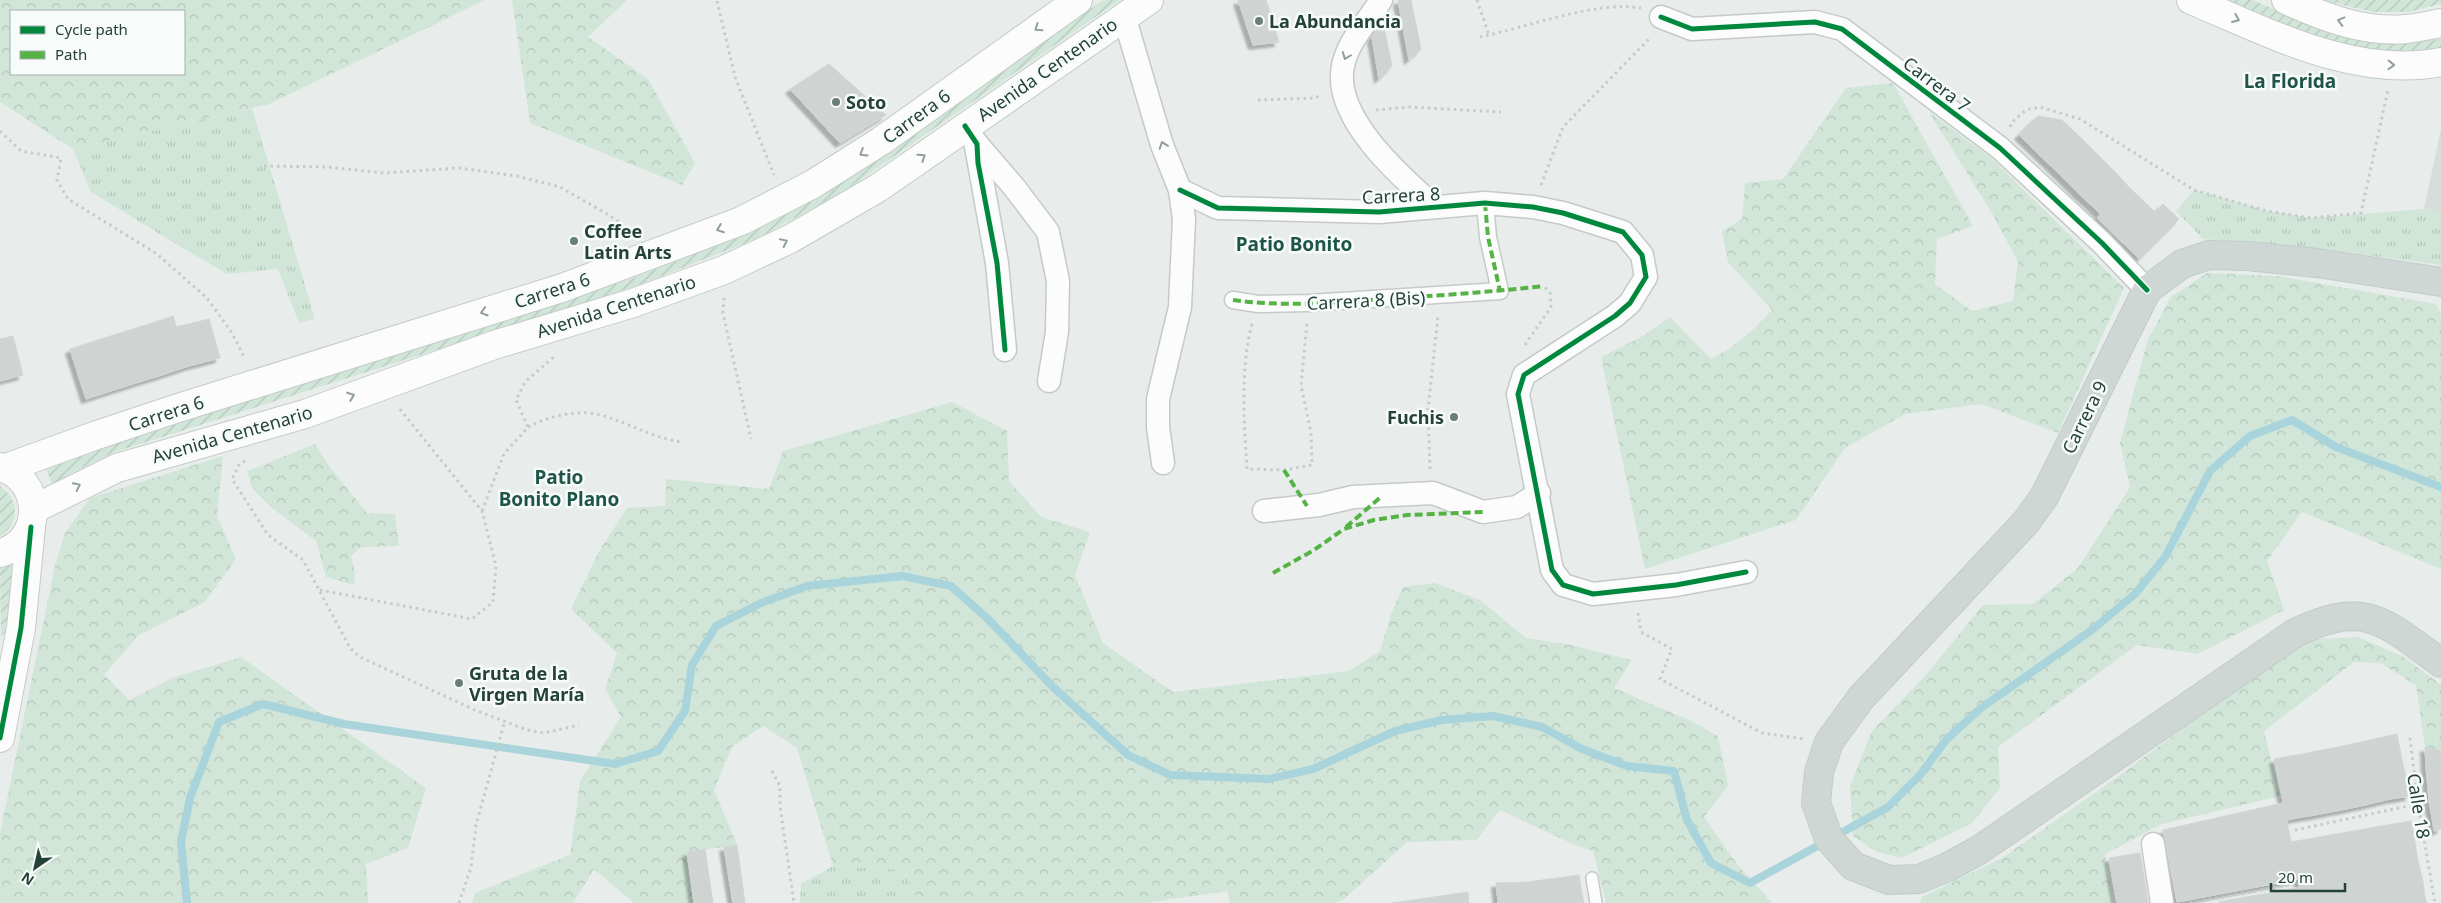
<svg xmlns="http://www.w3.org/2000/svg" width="2441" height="903" font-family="'Noto Sans',sans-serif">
<defs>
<pattern id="grass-tufts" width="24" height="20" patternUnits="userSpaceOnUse" patternTransform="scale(1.25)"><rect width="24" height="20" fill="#d1e6d8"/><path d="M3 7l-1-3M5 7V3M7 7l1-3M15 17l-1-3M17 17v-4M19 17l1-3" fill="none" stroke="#b3c6ba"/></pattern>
<pattern id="forest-crowns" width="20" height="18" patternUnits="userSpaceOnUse" patternTransform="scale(1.25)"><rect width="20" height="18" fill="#d1e6d8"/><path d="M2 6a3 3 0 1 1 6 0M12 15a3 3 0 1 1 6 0" fill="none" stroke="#b3c6ba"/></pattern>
<pattern id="garden-furrows" width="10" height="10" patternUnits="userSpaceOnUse" patternTransform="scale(1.25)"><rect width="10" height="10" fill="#d1e6d8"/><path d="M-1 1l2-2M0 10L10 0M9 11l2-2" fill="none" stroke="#b3c6ba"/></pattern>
<filter id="shadow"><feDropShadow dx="-4.5" dy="4.5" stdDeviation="1" flood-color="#0004"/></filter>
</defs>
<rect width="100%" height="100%" fill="#e8edeb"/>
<path fill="#d6dedb" d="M2441,129V213L2424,209Z"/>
<g fill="url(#grass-tufts)">
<path d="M252,108L315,319L299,323L278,269L227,274L176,244L91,192L73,149Z"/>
<path d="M2194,190L2267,211L2311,218L2424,209L2441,213V265L2297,246L2203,239L2176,211Z"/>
<path d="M833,866L904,870L919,903H800L801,884Z"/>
</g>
<g fill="url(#forest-crowns)" fill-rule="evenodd">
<path d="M0,0H485L269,104L73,149L0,102ZM11,11H184V74H11Z"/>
<path d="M512,0H627L588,37L648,79L695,163L682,185L530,123Z"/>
<path d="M1893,83L1973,226L1937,239L1935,284L1972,311L2013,301L2018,262L1992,213L1929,112L1990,157L2124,288L2058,433L1981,404L1905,414L1845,448L1796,520L1645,569L1601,357L1643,336L1670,317L1711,359C1736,347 1753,330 1772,310L1728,262L1722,231L1742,219L1745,183L1783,179L1846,88Z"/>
<path d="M2207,273L2278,276L2436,304L2441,314V569L2302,512L2267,561L2284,610L2198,654L2137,645L1998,747L2000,788L1972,823L1902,858L1877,852L1853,836L1850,786L1872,731L1926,675L1983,605L2033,604L2078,568L2130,487L2120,443L2148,339L2171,297Z"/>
<path d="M952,402L1007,431L1009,481L1041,517L1090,532L1075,575L1103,643L1173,692L1349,671L1380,651L1391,614L1403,587L1435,583L1480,600L1526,638L1571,645L1632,660L1614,688L1691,721L1718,736L1728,786L1704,817L1737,864L1772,903H1606L1593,851L1577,846L1500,810L1476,840L1407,842L1343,900L1333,903H1230L1227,891L1146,903H919L904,870L833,866L797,748L763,726L732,747L714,790L737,845L687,852L694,903H634L594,869L573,903H472L475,893L570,855L580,781L621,717L605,689L617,653L571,609L598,553L627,508L665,506L666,479L769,489L783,451Z"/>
<path d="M315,444L329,466L367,513L395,514L399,546L361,547L351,556L355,572L354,585L326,577L316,541L272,508L252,488L247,471Z"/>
<path d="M223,456L217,516L236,559L205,602L139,635L104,675L129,700L172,678L241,657L426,788L408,848L366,864L368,903H0V833L55,566L65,533L90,498Z"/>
<path d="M2358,637L2404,657L2441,685V751L2425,747L2416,685L2380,663L2354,662L2264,731L2280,796L2162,824L2105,854L2113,903H1920L1922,897L2002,858L2123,773L2301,640Z"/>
</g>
<g fill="url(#garden-furrows)">
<path d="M1103,0H1120L844,191L758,238L634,287L112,453L73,472L53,487L46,469L121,442L631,279L754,230L937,117Z"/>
<path d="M2228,0H2252L2324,30L2354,39L2386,44L2441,39V48L2385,53L2321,39Z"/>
<path d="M2322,0H2441V4L2408,12H2373Z"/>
<path d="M0,486C19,499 21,523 0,536Z"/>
<path d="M19,563L6,632L1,636L0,568Z"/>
</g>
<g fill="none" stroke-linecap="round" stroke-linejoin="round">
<path stroke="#a9d4db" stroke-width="8" d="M187,903L181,842L190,798L219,722L263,704L344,724L615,764L658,751L685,711L692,665L716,626L761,603L807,586L902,576L951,586L988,619L1052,686L1128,755L1170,775L1269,779L1313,769L1395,731L1442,720L1493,716L1542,727L1582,749L1627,766L1674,771L1687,820L1711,863L1750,883L1888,807L1920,775L1946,740L1981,708L2092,630L2135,594L2165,557L2210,471L2250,436L2292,420L2336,447L2441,487"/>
</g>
<g fill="#cfd4d2" stroke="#d1d6d4" filter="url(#shadow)">
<path d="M1238,0H1266L1279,42L1253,45Z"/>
<path d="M1398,0H1411L1421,49L1409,60Z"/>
<path d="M1383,23L1392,66L1379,79L1372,37Z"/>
<path d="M829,64L886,115L840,143L790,89Z"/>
<path d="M2038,116L2062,120L2080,137L2051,166L2019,135Z"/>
<path d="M2080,137L2108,165L2079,194L2051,166Z"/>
<path d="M2108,165L2119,176L2091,205L2079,194Z"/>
<path d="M2119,176L2128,186L2100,214L2091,205Z"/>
<path d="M2128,186L2155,212L2124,244L2097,218Z"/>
<path d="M2163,204L2179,219L2139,259L2124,244Z"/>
<path d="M173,316L189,366L162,375L146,325Z"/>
<path d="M209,319L220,358L189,366L176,327Z"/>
<path d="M146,325L162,375L139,382L123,332Z"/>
<path d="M123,332L139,382L114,390L98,340Z"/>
<path d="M13,336L23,375L0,381V339Z"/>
<path d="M98,340L114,390L86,399L70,349Z"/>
<path d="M2397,734L2402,760L2357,769L2352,744Z"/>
<path d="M2352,744L2365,805L2346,809L2333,748Z"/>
<path d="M2425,747L2441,751V767H2426Z"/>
<path d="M2333,748L2346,809L2325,813L2312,752Z"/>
<path d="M2312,752L2325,813L2315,815L2303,754Z"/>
<path d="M2303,754L2315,815L2302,817L2290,756Z"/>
<path d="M2290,756L2302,817L2287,820L2274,759Z"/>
<path d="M2402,760L2410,796L2390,799L2383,764Z"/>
<path d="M2383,764L2390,799L2365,805L2357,769Z"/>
<path d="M2426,767H2441V786L2428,788Z"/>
<path d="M2441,786V798L2429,801L2428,788Z"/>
<path d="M2441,798V815L2432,817L2429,801Z"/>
<path d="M2283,803L2299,879L2177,902L2163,830Z"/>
<path d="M2441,815V829L2434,831L2432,817Z"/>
<path d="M2411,821L2414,836L2379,842L2376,827Z"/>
<path d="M2376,827L2385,872L2345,879L2336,834Z"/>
<path d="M2336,834L2345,879L2300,887L2291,842Z"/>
<path d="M2414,836L2417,855L2383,861L2379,842Z"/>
<path d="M737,845L745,903H733L724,847Z"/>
<path d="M705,849L713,903H694L687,852Z"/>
<path d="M2140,853L2144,876L2113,881L2109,858Z"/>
<path d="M2417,855L2419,865L2385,872L2383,861Z"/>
<path d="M2419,865L2423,881L2364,891L2361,875Z"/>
<path d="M1579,875L1582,894L1533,900L1498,901L1496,883L1528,882Z"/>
<path d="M2361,875L2366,903H2334L2330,881Z"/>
<path d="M2144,876L2148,903H2117L2113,881Z"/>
<path d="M2330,881L2334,903H2303L2300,887Z"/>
<path d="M2423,881L2425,897L2390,903H2366L2364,891Z"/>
<path d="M2300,887L2303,903H2272L2270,893Z"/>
<path d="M1468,892L1469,903H1392Z"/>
<path d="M2270,893L2272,903H2240V898Z"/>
<path d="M1582,894L1584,903H1498V901L1533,900Z"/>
<path d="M2425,897L2427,903H2390Z"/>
<path d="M2240,898V903H2219V902Z"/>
</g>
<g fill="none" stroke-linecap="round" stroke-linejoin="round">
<defs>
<path id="service" d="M1592,878L1596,903"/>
<path id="pedestrian" d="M1233,300L1258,304L1309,303L1500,291L1488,237L1485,203"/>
<g id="minor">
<path d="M1381,0C1368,22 1348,40 1343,66C1332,117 1401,177 1435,207"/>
<path d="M1124,16L1162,145L1180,190L1184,219L1180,307L1158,399V427L1163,463"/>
<path d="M1661,17L1692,29L1815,22L1842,29L2000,148L2102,243L2147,290"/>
<path d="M975,141L997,263L1005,350"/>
<path d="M977,144L1014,187L1048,232L1058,281L1057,332L1049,381"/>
<path d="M1180,190L1218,208L1379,212L1485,203L1533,207L1563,213L1623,232L1642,255L1646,277L1630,303L1615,316L1524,375L1518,394L1552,570L1563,585L1593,594L1676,585L1746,572"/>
<path d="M1264,511L1319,505L1353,497L1433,493L1483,512L1517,507L1539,493"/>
<path d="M2153,844L2162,903"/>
</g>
<path id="tertiary" d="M0,738L21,628L31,527"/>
<g id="secondary">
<path d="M2191,0C2268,32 2355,79 2441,62"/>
<path d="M2286,0C2323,17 2364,33 2406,29C2418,28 2430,25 2441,23"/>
<path d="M0,467C44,479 44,542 0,553"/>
<path d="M6,468L97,435L175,409L562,288L741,221L813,184L881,141L1078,0"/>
<path d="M34,509L117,468L305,414L494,345L633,303L724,270L790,239L878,188L1149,0"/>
</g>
<path id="primary" d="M2441,282L2317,263L2247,256L2209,255L2182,264L2147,290L2044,497L2026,522L1861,698L1829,742L1819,772L1816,803L1829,839L1853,866L1889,880L1919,879L1948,867L1979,850L2295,633C2366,599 2383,621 2441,663"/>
</defs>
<use href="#service" stroke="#c5cac8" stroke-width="14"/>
<use href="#pedestrian" stroke="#c5cac8" stroke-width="19"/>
<use href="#minor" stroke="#c5cac8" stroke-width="25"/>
<use href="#tertiary" stroke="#c5cac8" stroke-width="30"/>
<use href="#secondary" stroke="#c3cbc8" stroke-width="30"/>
<use href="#primary" stroke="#c3ccc9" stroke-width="30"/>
<g stroke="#c3ccca" stroke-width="3" stroke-dasharray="2.5 4" stroke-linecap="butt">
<path d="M1477,0L1489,35"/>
<path d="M717,1L735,77L774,175"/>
<path d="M1480,37C1525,28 1597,0 1641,8"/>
<path d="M1258,100L1315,98L1321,95"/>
<path d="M1376,110L1409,107L1501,112"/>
<path d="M2010,127L2012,122L2026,110L2040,107L2080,119L2194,190L2267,211L2311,218L2361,213L2388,90"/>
<path d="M0,131L21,151L61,158L57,180L68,199L157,254L207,298L232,333L245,359"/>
<path d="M264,166L327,167L384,173L459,168L517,176L560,187L609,215L635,233"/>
<path d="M1541,185L1563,127L1650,38"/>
<path d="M724,298L723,313L751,439"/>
<path d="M1252,324C1240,369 1244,422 1247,469L1284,470L1312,465L1311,433L1301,385L1307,324"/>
<path d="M1525,345L1551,307L1550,293L1544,286"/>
<path d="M528,427C549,416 580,408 604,416C631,424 651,437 681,442"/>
<path d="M245,461L240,463L232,479L268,535L303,560L350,648L360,657L475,710L527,730L544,733L579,725"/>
<path d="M1430,469L1428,409L1438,316"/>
<path d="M482,511L504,454L528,427L516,400L525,382L556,355"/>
<path d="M320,590L472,619L493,602L496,566L482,511L399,408"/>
<path d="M1638,613L1641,632L1672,649L1660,679L1762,733L1804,739"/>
<path d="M2410,738L2418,804L2435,903"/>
<path d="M772,771L780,786V806L794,903"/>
<path d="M2295,830L2418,804"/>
<path d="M459,903L471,867L476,825L505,720"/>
<path d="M2190,903L2295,884"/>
</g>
<use href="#service" stroke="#fcfcfc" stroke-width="11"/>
<use href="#pedestrian" stroke="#fcfcfc" stroke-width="16"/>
<use href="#minor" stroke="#fcfcfc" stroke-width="22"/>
<use href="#tertiary" stroke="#fcfcfc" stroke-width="28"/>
<use href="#secondary" stroke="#fcfcfc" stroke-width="28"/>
<use href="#primary" stroke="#cfd7d5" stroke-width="28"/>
<g stroke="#55b346" stroke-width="4" stroke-dasharray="8 4" stroke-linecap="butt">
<path d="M1485,203L1488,237L1500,291"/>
<path d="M1233,300C1282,307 1332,303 1381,299C1435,296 1490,292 1544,286"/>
<path d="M1284,470L1307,506"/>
<path d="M1346,527L1382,496"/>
<path d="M1273,573L1314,550L1344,529L1374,520L1407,515L1483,512"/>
</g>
<defs>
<g id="cycleway">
<path d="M1661,17L1692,29L1815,22L1842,29L2000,148L2102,243L2147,290"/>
<path d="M965,126L977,144L978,163L997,263L1005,350"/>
<path d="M1180,190L1218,208L1379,212L1485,203L1533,207L1563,213L1623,232L1642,255L1646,277L1630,303L1615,316L1524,375L1518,394L1552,570L1563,585L1593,594L1676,585L1746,572"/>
<path d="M0,738L21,628L31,527"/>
</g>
</defs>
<use href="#cycleway" stroke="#f7fbf9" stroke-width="8"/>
<use href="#cycleway" stroke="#00873e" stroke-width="5"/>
</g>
<defs><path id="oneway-chevron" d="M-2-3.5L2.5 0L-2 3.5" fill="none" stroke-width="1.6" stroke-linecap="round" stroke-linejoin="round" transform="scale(1.25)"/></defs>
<g stroke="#909f9b">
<use href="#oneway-chevron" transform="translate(2236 19) rotate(23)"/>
<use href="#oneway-chevron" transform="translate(2341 21) rotate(-165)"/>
<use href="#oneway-chevron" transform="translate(1038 28) rotate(145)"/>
<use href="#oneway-chevron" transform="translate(1346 56) rotate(111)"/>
<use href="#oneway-chevron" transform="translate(2391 65) rotate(2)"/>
<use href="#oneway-chevron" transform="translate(1163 145) rotate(-109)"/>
<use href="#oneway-chevron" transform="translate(863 153) rotate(148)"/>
<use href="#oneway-chevron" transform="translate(922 157) rotate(-35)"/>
<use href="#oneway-chevron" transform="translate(720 229) rotate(159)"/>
<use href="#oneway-chevron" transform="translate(784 242) rotate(-26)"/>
<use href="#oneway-chevron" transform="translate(484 312) rotate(163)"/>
<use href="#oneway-chevron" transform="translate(351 396) rotate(-21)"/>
<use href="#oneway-chevron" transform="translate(77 486) rotate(-26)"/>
</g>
<g fill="#697e78" stroke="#f7fbf9" stroke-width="2">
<circle cx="1259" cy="21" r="5"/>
<circle cx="836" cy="102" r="5"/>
<circle cx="574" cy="241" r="5"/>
<circle cx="1454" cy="417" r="5"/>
<circle cx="459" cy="683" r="5"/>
</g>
<g text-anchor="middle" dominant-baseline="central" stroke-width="5" stroke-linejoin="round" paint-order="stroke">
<g font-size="18" font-weight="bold" fill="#24423a" stroke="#f7fbf9" text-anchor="start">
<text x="1269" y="21">La Abundancia</text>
<text x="846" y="102">Soto</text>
<text x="584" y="231">Coffee<tspan x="584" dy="21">Latin Arts</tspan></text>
<text x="1444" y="417" text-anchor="end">Fuchis</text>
<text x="469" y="673">Gruta de la<tspan x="469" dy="21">Virgen María</tspan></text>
</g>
<g font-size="18" fill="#24423a" stroke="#f7fbf9">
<text transform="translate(1047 69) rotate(-35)">Avenida Centenario</text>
<text transform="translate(1937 84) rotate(37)">Carrera 7</text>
<text transform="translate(916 116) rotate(-36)">Carrera 6</text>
<text transform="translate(1401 195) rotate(-3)">Carrera 8</text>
<text transform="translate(552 290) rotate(-18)">Carrera 6</text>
<text transform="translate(1366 300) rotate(-3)">Carrera 8 (Bis)</text>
<text transform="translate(616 306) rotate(-18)">Avenida Centenario</text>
<text transform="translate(166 413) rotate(-18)">Carrera 6</text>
<text transform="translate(2084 417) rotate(-64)">Carrera 9</text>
<text transform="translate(232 434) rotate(-16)">Avenida Centenario</text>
<text transform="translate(2419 806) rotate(81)">Calle 18</text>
</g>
<g font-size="19" font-weight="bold" fill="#1f5548" stroke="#f7fbf9">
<text x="2290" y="81">La Florida</text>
<text x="1294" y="244">Patio Bonito</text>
<text x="559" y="477">Patio<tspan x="559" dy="22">Bonito Plano</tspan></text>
</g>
</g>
<rect x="10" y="10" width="175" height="65" fill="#f7fbf9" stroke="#a3b1ad"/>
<rect x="20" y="26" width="25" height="8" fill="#00873e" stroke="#a3b1ad"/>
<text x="55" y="35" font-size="15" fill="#24423a">Cycle path</text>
<rect x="20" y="51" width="25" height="8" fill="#55b346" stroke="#a3b1ad"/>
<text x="55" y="60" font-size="15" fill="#24423a">Path</text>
<g transform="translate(35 868) rotate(214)" stroke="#f7fbf9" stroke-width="4" paint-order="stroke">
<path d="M0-4L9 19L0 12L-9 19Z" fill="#24423a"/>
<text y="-8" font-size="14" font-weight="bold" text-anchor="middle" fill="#24423a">N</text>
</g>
<path d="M2271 883v8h74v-8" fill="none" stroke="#24423a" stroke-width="2.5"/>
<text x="2278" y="883" font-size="15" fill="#24423a" stroke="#f7fbf9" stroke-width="4" paint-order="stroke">20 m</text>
</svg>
